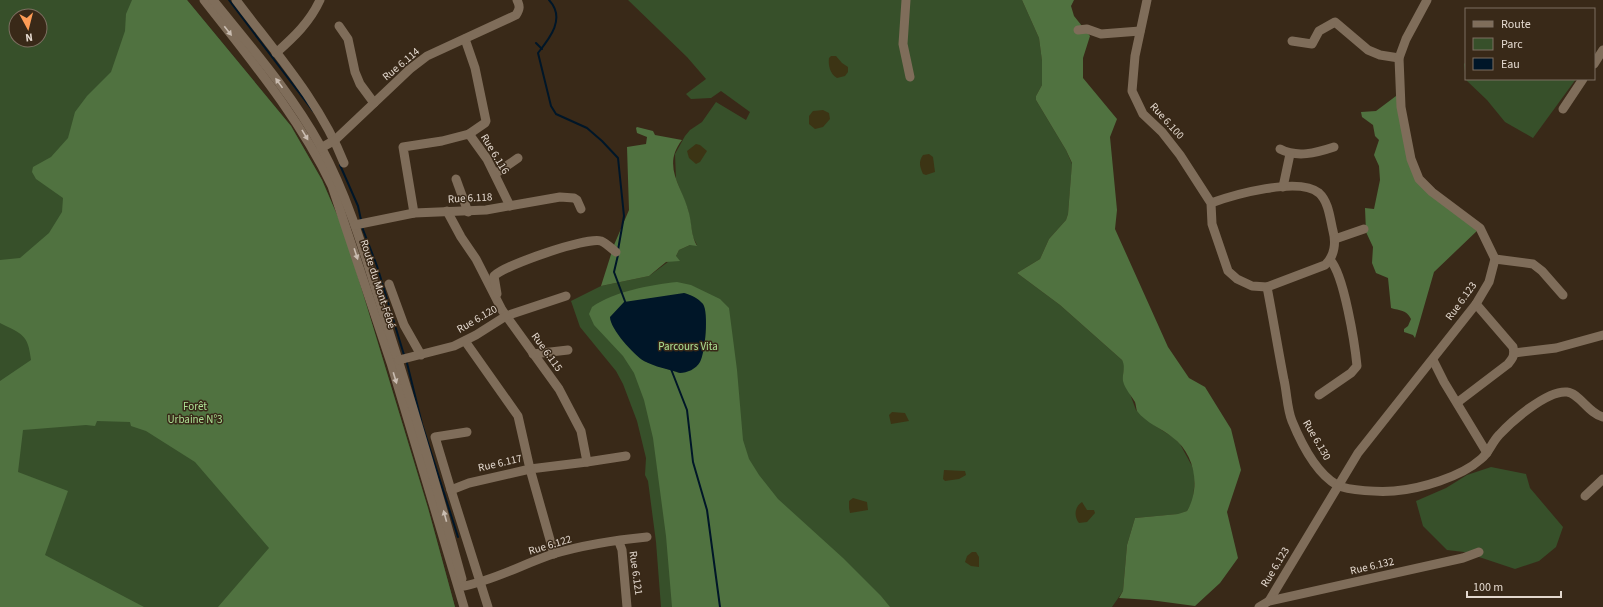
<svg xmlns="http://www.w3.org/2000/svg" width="1603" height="607" font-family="'Source Sans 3',sans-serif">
<rect width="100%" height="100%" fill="#392918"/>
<g fill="#37502a" fill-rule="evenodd">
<path d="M0,0H187L291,126L322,180L344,231L428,508L455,607H0ZM16,16H40V40H16Z"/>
<path d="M628,0H1022L1039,38L1042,61V85L1036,96V100L1066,150L1072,164L1068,214L1066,220L1049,239L1040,259L1017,273L1060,305L1122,360L1125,364L1123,375L1136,410L1154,425L1174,438L1180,444L1192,466L1195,475L1193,501L1187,511L1179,514L1135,518L1127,545L1123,591L1112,607H661L656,542L648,481L645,475L646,458L637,421L623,384L616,371L580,327L571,301L601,286L649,276L676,256L679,250L690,245H697L693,237L688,210L676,179L675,154L685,136L690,130L702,122L716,102L746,120L750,112L721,91L711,98L691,99L686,94L706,79L687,57Z"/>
<path d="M1466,62V79H1576L1533,138L1505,122L1487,100L1466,80L1464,64Z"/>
<path d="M1491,467L1526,474L1530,488L1563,527L1556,547L1539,561L1515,569L1464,552L1447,550L1423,526L1416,501L1446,488L1467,475Z"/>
</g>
<g fill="#507240" fill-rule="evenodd">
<path d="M132,0H187L291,126L322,180L344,231L428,508L455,607H218L269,548L195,462L146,431L131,426L130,422L97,421L95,426L86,425L23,430L18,472L68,491L45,555L144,607H0V381L31,360C28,334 22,334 0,323V260L20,258L49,233L62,212L63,198L36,179L32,172L33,167L51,157L68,138L75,112L87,96L111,72L125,31L126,14Z"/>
<path d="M1022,0H1074L1071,6L1074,16L1090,36L1083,58V78L1117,119L1110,137L1117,210L1115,229L1168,347L1189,378L1205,387L1231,429L1241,470L1227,512L1238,558L1220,583L1195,606L1150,600L1119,598L1123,591L1127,545L1135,518L1178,514L1187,511C1201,488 1195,453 1172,437C1161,428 1146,423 1137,411C1136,408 1136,405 1135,402C1131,395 1125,389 1123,381C1122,373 1126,367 1122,360L1060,305L1017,273L1040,259L1049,239L1066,220L1068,214L1072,163L1066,150L1036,100V96L1042,85V61L1039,38Z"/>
<path d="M1400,93L1419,179L1480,228L1434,272L1415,338L1413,335L1404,332V329L1408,326L1411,319C1406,309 1400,311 1391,308L1388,278L1376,273L1372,263L1373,247L1366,232L1365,208L1374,209L1380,180L1379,166L1374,155L1379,140L1375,136L1373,125L1362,117L1361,112L1376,111Z"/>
<path d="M637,127L653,131L655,135L682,140C661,167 683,187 689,213C692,225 691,235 697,246L690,245L679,250L676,256L680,261L666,262L649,276L601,286L614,245L629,210L627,147L646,144L647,137L637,133L636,128Z"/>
<path d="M677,282L691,285L720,299L729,308L737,370L743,440L749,459L759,475L778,499L843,558L881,596L890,607H672L666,536L653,438L644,400L634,373L623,356L594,325L589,314L592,307C615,291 650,285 677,282ZM684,293L696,298L703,304L706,328L704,350L679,373L644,361Z"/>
</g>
<g fill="#3c3414">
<path d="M831,56H836L842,63L848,67V72L845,76L837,78C830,74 828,65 829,58Z"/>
<path d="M823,110L829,113L830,119L823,127L815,129L809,124V116L813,111Z"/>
<path d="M696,144L700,145L707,151L700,162L696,164L689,158L687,151Z"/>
<path d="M929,154L933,157L935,172L926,175L923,174C920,167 918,162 923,155Z"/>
<path d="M892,412L905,413L909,421L891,424L889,415Z"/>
<path d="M944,470L965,471L966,475L959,479L945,481L943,479Z"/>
<path d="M853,498L867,502L868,510L850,513L849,508V501Z"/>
<path d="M1082,502L1087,510H1094L1095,513L1087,522L1079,523C1074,517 1074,507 1082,502Z"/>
<path d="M972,552H976L979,557V567L971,566L965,562L967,556Z"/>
</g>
<path fill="#001628" d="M684,293C691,295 698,298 703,304C709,312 705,354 700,362C696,369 687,373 680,373C668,369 655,367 644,361C634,355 610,329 610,317L624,302Z"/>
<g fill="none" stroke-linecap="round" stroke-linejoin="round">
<g stroke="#001628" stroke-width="2">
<path d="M229,0L313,111"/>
<path d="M549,0C566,18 550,38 538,53L551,106L556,114L587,128L602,141L618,158L624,216L618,250"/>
<path d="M536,43L542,49"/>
<path d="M340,165L358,206L361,220"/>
<path d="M362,227L377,266L404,355"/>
<path d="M618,255L614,272L626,304"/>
<path d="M407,363L422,424L458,537"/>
<path d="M671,369L687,410L693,462L707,510L720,607"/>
</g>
<g stroke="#7f6d5a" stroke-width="9">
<path d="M204,0C250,59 299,117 332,186L391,363L464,607"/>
<path d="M213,0C251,47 292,94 321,147C348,197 364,252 381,306C410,396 437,487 462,579"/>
<path d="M236,0C275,52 320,102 344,163"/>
<path d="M906,0L903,44L910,77"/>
<path d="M1147,0L1135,56L1132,91L1143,114L1162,132L1180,155L1211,203L1212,224L1228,271L1237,279L1252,286L1267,287L1325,265C1335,256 1336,242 1333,231C1330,219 1329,202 1319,193C1299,176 1233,195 1211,203"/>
<path d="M339,26L348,39L355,72L360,84L374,103"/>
<path d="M1078,30L1087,29L1101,34L1140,31"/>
<path d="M465,39L475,68L486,121L485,123L469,134"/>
<path d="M1292,41L1312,44L1319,31L1335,22L1368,50L1380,55L1399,58"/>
<path d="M276,53C294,37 310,22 320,0"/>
<path d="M1594,64L1603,50"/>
<path d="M1563,109L1583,79"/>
<path d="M321,148L335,140L410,69L427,56L516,15C520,9 520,6 517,0"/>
<path d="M1280,149C1297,158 1316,153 1334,147"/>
<path d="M495,174L518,158"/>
<path d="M456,179L468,212"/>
<path d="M1283,187L1290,154"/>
<path d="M447,211L461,237L476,259L502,310L559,389L581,431L587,462L530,469L554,554"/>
<path d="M414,213L403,147L442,141L469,134L487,159L510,206"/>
<path d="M355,225L414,213L486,210L560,197L574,198L577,200L581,209"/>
<path d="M1335,239L1364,229"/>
<path d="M1495,259L1533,264L1542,271L1563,295"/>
<path d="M389,284L404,325L421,355"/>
<path d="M1267,287C1273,318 1278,349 1284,380C1287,393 1287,409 1292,421C1301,443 1316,473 1337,485C1349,491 1380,492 1394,491C1420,489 1461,477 1481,459C1489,453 1492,442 1499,435C1512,421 1547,390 1567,392C1579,393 1589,414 1603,417"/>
<path d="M497,294L494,276C505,265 586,237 601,241C606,243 612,249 616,252"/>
<path d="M465,341L518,416L530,469L469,483L451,490L488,607"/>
<path d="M1514,353L1556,348L1603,335"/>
<path d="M533,354L568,350"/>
<path d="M399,360L454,346L476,335L506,316L566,296"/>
<path d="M1433,360L1444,382L1487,453"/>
<path d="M1319,395L1351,373L1357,366C1355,345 1344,274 1330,260"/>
<path d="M1458,402L1508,364C1513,358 1515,355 1513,347L1476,304"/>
<path d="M587,462L626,456"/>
<path d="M451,490L435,437L467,432"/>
<path d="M1585,496L1603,479"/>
<path d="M619,542L622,550L627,607"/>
<path d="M464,586C495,580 523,564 553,554C583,545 616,540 647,537"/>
<path d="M1269,601L1358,453L1476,304L1489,282L1495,259L1480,228L1432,192L1419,179L1411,159L1401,107L1399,58L1406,39L1427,0"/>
<path d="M1259,607L1269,601L1463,558L1479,552"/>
</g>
</g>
<defs><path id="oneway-solid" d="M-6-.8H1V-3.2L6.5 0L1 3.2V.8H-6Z"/></defs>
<g fill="#cabdb1">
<use href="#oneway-solid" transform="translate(228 31) rotate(52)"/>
<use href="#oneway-solid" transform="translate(279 83) rotate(-126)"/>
<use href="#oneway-solid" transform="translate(305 135) rotate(59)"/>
<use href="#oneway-solid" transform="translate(356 254) rotate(72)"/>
<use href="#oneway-solid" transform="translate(395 378) rotate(73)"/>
<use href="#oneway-solid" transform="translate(445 516) rotate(-105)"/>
</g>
<g text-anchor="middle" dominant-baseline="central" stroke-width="3" stroke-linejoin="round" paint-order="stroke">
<g font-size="11" fill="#e3d8ce" stroke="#392918">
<text transform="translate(401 64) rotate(-40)">Rue 6.114</text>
<text transform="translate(1167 121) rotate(48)">Rue 6.100</text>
<text transform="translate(495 154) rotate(59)">Rue 6.116</text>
<text transform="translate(470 198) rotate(-3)">Rue 6.118</text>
<text transform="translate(378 284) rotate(72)">Route du Mont-Fébé</text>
<text transform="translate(1461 301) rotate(-54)">Rue 6.123</text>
<text transform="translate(477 319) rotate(-30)">Rue 6.120</text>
<text transform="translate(547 352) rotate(54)">Rue 6.115</text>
<text transform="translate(1317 440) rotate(60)">Rue 6.130</text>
<text transform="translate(500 463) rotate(-13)">Rue 6.117</text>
<text transform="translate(550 545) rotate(-17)">Rue 6.122</text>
<text transform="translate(1372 566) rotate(-13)">Rue 6.132</text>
<text transform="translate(1275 567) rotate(-59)">Rue 6.123</text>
<text transform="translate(636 573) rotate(82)">Rue 6.121</text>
</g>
<g font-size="11" fill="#ade195" stroke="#392918">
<text x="688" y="346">Parcours Vita</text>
<text x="195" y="406">Forêt<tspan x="195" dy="13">Urbaine N°3</tspan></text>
</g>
</g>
<rect x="1465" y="8" width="130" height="72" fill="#392918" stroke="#7d6f61"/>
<rect x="1473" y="21" width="20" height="6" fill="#7f6d5a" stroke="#7d6f61"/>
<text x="1501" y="28" font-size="12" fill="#e3d8ce">Route</text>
<rect x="1473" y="38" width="20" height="12" fill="#37502a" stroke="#7d6f61"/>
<text x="1501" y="48" font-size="12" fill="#e3d8ce">Parc</text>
<rect x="1473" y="58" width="20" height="12" fill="#001628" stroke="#7d6f61"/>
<text x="1501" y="68" font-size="12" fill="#e3d8ce">Eau</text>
<g transform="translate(28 28) rotate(173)"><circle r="19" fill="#392918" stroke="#7d6f61"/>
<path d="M0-3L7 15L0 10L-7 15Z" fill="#fd9c56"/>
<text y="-6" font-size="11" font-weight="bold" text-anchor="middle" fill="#e3d8ce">N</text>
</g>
<path d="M1467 591v6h94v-6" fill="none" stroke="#e3d8ce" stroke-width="2"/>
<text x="1473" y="591" font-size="12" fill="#e3d8ce" stroke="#392918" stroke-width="3" paint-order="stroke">100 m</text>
</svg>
